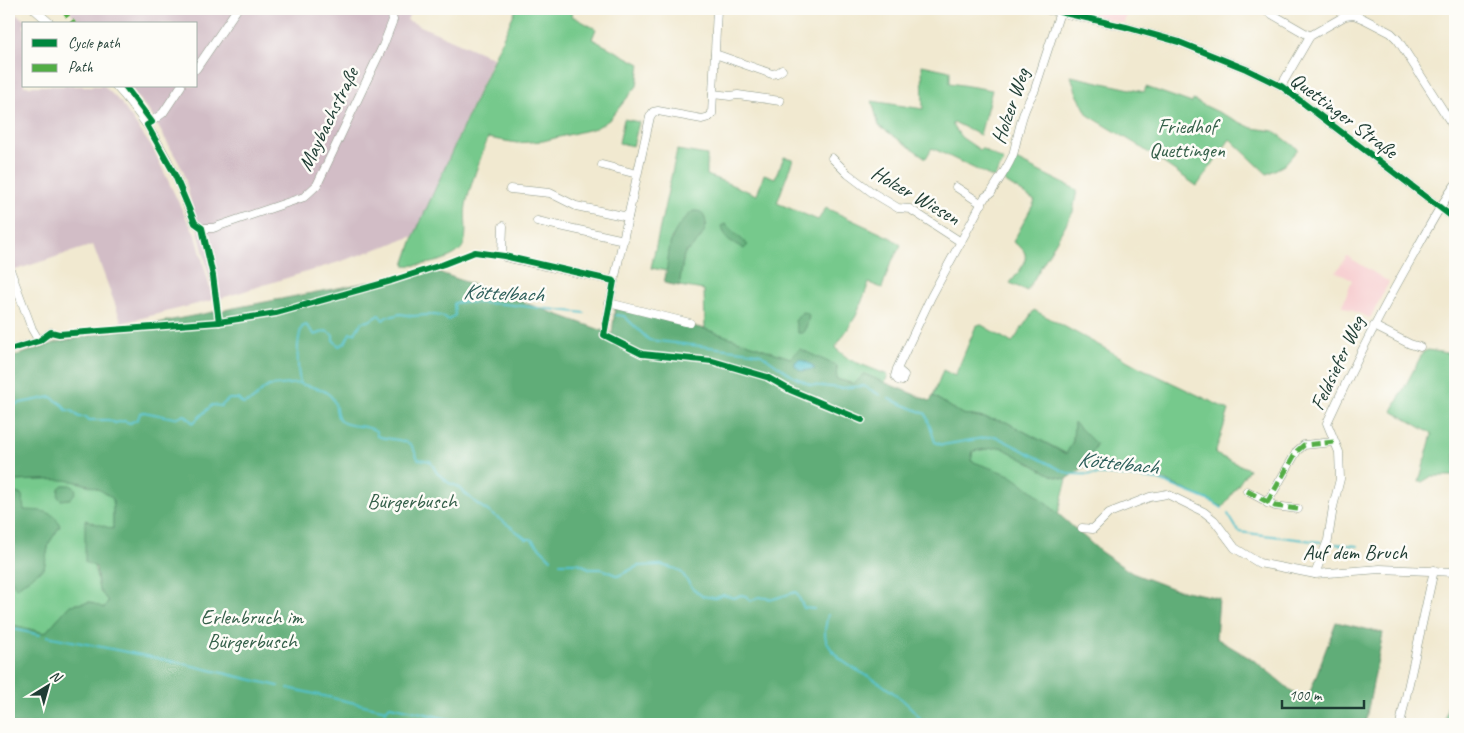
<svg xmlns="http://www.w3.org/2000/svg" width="1464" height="733" font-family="Caveat,sans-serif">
<rect width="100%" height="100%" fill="#fdfcf7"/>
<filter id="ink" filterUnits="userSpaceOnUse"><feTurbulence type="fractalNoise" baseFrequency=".02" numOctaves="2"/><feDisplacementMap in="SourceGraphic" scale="10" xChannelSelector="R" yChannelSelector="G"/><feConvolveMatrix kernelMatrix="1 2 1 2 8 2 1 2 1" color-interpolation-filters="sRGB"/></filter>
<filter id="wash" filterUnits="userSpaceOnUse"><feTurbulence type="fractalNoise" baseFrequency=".0096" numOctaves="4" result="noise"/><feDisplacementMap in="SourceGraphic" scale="20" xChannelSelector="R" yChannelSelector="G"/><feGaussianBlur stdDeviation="1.12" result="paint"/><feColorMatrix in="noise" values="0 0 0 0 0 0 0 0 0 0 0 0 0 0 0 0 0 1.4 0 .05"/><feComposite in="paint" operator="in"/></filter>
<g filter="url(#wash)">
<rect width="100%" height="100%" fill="#f1e9d0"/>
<g fill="#f7cfd1">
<path d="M1081,9H1128L1124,23L1100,17L1081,10Z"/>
<path d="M1347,256L1389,282L1370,318L1342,306L1352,280L1336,272Z"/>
</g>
<g fill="#d2bdc6">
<path d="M9,9L30,24H24V86H104L121,103L153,149L187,220L196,235L213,300L122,323L93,245L9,272Z"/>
<path d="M68,9H412L407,20L493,58L414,236L339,262L215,300L183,170L151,114L129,86H196V24H80Z"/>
</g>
<g fill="#76c98c" stroke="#4a8360">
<path d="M516,9H570L572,16L596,29L592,39L640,64L637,86L609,120L596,128L543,141L517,143L488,138C480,160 471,182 466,205C464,217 468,232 464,244C459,260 419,267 404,265L414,236Z"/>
<path d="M922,65L950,71V83L992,90L980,135L954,122L952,124L961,137L980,150L981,148L1004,161L994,178L932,148L926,158L879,126L872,101L923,109Z"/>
<path d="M1071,76L1144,92L1146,87L1192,103L1193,100L1252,128L1274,131L1298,149L1284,165L1267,174L1230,139L1197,186L1136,144L1088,115L1077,94Z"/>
<path d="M624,119L639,122L633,146L619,143Z"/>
<path d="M677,150L707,155V175L757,195L764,174L775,178L784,157L793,159L777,203L818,220L826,208L891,238L901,245L890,265L882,288L869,283L856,316L835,348L850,360L888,375L885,383L864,374L854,384L836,379L837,366L790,358L705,329L704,290L679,286L684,254C695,246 702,237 707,224L675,233L671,238L667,271L651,268Z"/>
<path d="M1016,160L1077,190L1073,212L1027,291L1010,283C1016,275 1031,260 1023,250C1021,247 1016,244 1013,242L1035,201L1004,181Z"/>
<path d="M1034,310L1139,367L1229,410L1215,454L1249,469L1223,507L1160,478L1087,465L1096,444L1074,423L1073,441L1067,454L1006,422L962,414L933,396L943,370L955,376L976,326L980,324L1012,343Z"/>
<path d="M1455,346V476H1432L1422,482H1419L1432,434L1392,411L1423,352L1428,350L1452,354Z"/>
<path d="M1001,447L1053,476L1067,479L1058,514L1034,492L971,461L973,451Z"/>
<path d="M66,479L101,489L113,498V530L85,520L99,590L108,601L104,609L90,602L70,605L45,633L9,624V576L17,587L44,568L49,543L60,526L24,510L10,491L13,481Z"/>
<path d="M1455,671V724H1444Z"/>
</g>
<g fill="#60ad78" stroke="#407556">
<path d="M693,211C699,211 703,211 705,218C710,232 694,246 684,254L679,286L664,283C672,250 663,237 693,211Z"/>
<path d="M725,224L748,245L744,249L727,239L721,226Z"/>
<path d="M435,271L612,334L615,308L705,329L790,358L800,349L837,366L836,379L854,384L864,374L930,401L933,396L962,414L1006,422L1066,454L1073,441L1074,422L1096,444L1087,465L1067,479L1053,476L1001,447L973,451L971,461L1010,475L1034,492L1101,552L1132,573L1171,588L1219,598L1216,638L1258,663L1306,703L1336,622L1383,633L1365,724H9V624L45,633L70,605L90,602L104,608L108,601L99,590L96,567L85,562V520L113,529V499C83,474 49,480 13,481L10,491L22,495L24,510C40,511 54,509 60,526L49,543L44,568L16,588L9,576V358L58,342L395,277Z"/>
<path d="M802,312L807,313L809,316L807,325L803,333H798L795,321Z"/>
<path d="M63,485H70L75,488L76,492L70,499L61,500L58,497L59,488Z"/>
</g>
<path fill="#54c2cc" stroke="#3a8080" d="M800,359L812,365L815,369L801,371L795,366V362Z"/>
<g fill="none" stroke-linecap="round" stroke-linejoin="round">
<g stroke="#54c2cc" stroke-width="2">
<path d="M616,315L624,316L649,340L752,352L761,354L794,377L811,385L841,388L864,386L880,395"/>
<path d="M300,384C312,387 331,389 335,404C337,411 336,418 342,422C352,428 366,424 376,431L377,436C387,440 402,438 410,444C413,447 416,454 418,459L430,461L437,473L449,483L457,486L476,503L511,527L526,539H531L551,559"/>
<path d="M889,399L926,414L935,442L942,445L995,436L1069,474L1113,475L1159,480L1213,502L1222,508"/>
<path d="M9,407L20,403L51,397L63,405L66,410L72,411L79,417H86L89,420H109L115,423L124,421L130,423L138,419L140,413L144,412L174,418L185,415L193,423L212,405L221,406L229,399H238L243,404C259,400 256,392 269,386L300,383C297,368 296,341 302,327L306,325L315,335L326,331L333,335V340L339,346L345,343L350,333H355L362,322L369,321L379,315L383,320L388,316C394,317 395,315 400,314C404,314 409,316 413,316C425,315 439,313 449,320L455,315L454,303L462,302L504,304L585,313"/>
<path d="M1228,514L1239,532L1321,542"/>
<path d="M1336,544L1358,546"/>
<path d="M560,563H578L591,569H602L618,576L638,566L661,565L676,569L682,573L693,589L702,596L715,598L723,595L734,598L741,595L746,596L750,601L759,597L773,599L796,592L804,608L814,609"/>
<path d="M828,615C826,624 823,634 827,642C838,664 859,670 878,682C895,693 914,707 924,724"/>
<path d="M9,628L40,635"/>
<path d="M47,636L176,662L278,686"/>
<path d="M288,688L386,710L390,706L471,724"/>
<path d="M381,724L386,710"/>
</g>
</g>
</g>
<g filter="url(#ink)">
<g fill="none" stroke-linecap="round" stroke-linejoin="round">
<defs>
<g id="minor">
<path d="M34,9L51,24"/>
<path d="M1045,9L1126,27L1179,42L1246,69L1281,86L1455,219"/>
<path d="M1263,9L1310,36"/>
<path d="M715,54L772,74L777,73L782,70"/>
<path d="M196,69L237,9"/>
<path d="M116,86C140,112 159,142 174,173C182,190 187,207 195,223L202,228H213L304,197L317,185L383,46L393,20L390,9"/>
<path d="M1281,86L1310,36L1345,16L1354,15L1364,19L1391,33L1398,40L1455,129"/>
<path d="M713,94L730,96L738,95L780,101"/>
<path d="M147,125L163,113L181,86"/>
<path d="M832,158L848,174L873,193L898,208L910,209L961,242"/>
<path d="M602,165L637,174"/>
<path d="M956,187L982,204"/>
<path d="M510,189L550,193L576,206L628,217"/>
<path d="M537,221L624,240"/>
<path d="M503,226L502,254L505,257L614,281"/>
<path d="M9,267L32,329L39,341"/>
<path d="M609,303L690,323"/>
<path d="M1374,326L1410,344L1420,347"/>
<path d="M604,335L614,281L650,117L653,112L658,111L702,119L709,117L712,114L717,9"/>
<path d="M9,350L39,341L51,332"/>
<path d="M897,369L904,375L902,381L898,380L895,376L897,369L931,297L985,197L991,193C997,182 1012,162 1014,151C1019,131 1022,110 1034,92L1061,9"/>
<path d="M1247,491L1275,506L1298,509"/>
<path d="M1267,503L1297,451L1304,445L1334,442"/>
<path d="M1082,528L1093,529L1109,513L1150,497L1167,494L1204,512L1214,520L1235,548L1259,563L1315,574L1380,569L1455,572"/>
<path d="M1315,574L1328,540L1333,507L1340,479L1339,452L1327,423C1354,365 1382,309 1414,254C1427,230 1439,207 1455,185"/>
<path d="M1400,724L1434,570"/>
</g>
<path id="major" d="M1452,9L1455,13"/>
</defs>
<use href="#minor" stroke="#889382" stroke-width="9"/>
<use href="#major" stroke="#889382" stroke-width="11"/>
<use href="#minor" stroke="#fff" stroke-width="8"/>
<use href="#major" stroke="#fff" stroke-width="9"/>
<g stroke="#52ad45" stroke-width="5" stroke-dasharray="10 5" stroke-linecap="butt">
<path d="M62,9L74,24"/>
<path d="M1247,491L1275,506L1298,509"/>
<path d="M1267,503L1297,451L1304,445L1334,442"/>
</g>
<defs>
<g id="cycleway">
<path d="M1060,12L1126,27L1179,42L1246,69L1281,86L1455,219"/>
<path d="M125,86L152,122L147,125L174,173L195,223L202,228L213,276L219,322"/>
<path d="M9,350L39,341L51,332L59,334L219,322L276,313L391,281L444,264L475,252L504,256L614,281L604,335L642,354L712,361L767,377L790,390L862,420"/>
</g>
</defs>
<use href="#cycleway" stroke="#fdfcf7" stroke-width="9"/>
<use href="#cycleway" stroke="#00873e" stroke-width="6"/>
</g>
</g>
<g text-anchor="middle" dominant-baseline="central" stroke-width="5" stroke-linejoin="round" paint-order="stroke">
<g font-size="21" fill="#1f3d34" stroke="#fdfcf7">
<text transform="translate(1010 106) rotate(-71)">Holzer Weg</text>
<text transform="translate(1344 115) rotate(37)">Quettinger Straße</text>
<text transform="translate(328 119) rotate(-64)">Maybachstraße</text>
<text transform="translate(916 195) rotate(30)">Holzer Wiesen</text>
<text transform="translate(1337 363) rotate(-65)">Feldsiefer Weg</text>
<text x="1355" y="552">Auf dem Bruch</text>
</g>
<g font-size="21" fill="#35604a" stroke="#fdfcf7">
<text x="1187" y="126">Friedhof<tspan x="1187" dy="24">Quettingen</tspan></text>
<text x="412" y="501">Bürgerbusch</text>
<text x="252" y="617">Erlenbruch im<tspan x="252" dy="24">Bürgerbusch</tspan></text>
</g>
<g font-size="22" font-style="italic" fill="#2c5e5a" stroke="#fdfcf7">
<text transform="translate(503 293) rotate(2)">Köttelbach</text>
<text transform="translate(1118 463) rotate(6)">Köttelbach</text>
</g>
</g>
<rect width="1464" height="733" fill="none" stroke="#fdfcf7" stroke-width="30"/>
<rect x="22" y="22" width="175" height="65" fill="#fdfcf7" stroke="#a4b0a9"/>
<rect x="32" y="39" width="25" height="8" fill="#00873e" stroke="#a4b0a9"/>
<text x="68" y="48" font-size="15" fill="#1f3d34">Cycle path</text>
<rect x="32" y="64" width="25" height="8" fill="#52ad45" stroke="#a4b0a9"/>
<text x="68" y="72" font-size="15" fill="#1f3d34">Path</text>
<g transform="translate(48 686) rotate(37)" stroke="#fdfcf7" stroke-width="4" paint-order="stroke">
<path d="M0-4L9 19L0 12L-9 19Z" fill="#1f3d34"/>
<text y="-8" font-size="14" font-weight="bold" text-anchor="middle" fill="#1f3d34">N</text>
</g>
<path d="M1282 700v8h82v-8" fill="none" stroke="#1f3d34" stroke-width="2.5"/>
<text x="1289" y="700" font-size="15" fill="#1f3d34" stroke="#fdfcf7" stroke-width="4" paint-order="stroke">100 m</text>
</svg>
